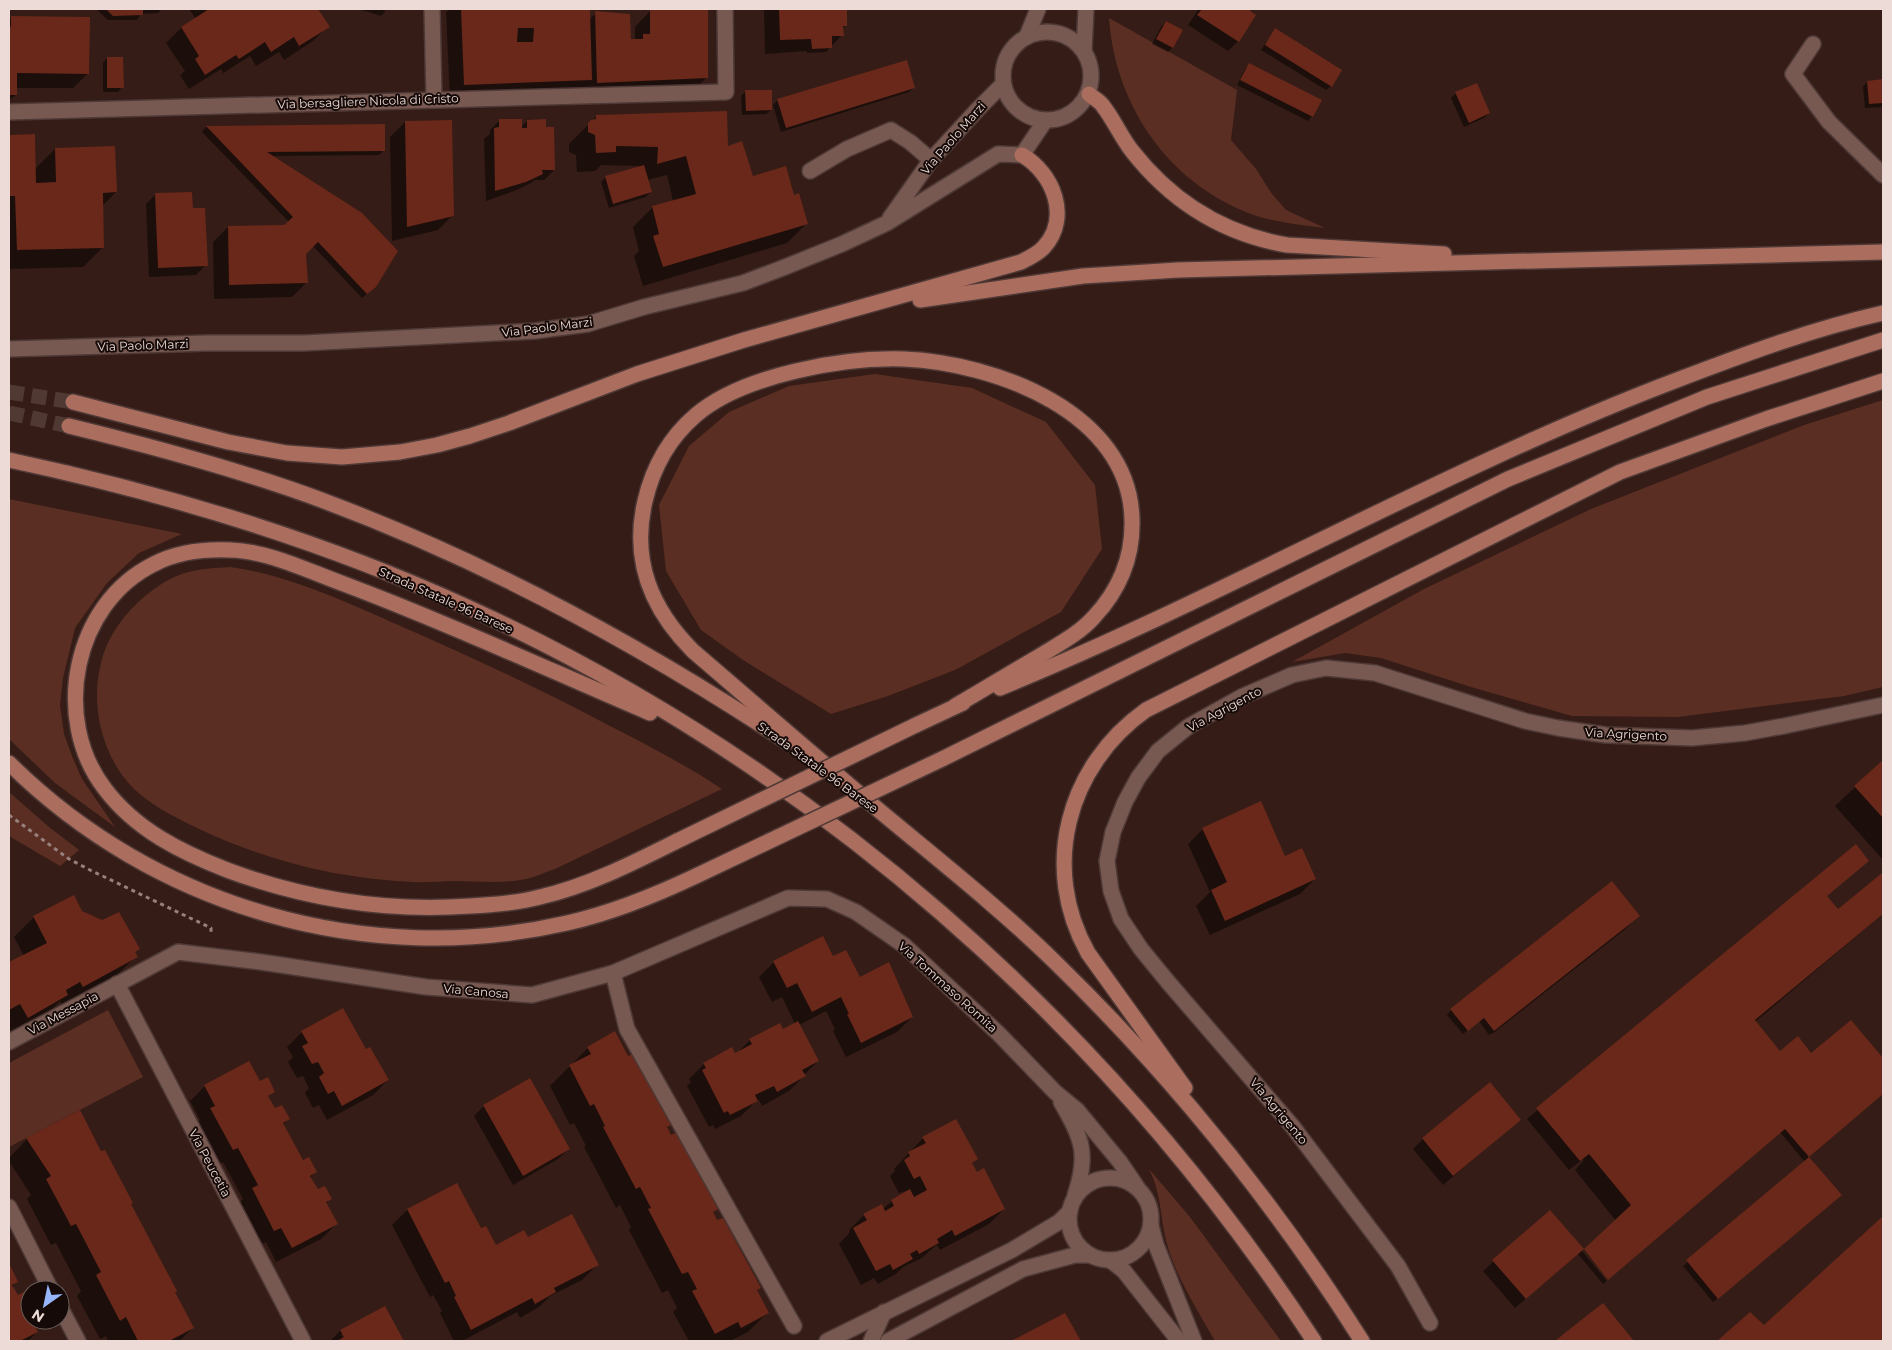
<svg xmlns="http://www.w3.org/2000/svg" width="1892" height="1350" font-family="Montserrat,sans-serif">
<rect width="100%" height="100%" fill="#351c16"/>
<g fill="#5b2e23">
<path d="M1109,18L1237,90L1231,140L1256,169L1272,194L1286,210L1325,228C1302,225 1279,223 1257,216C1171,187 1115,107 1109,18Z"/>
<path d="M875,374L972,388L1046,422L1095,485L1102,549L1061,612L955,670L888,696L831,714L743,660L701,630L666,571L659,505L689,446L729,412L789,386Z"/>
<path d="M1883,400V687L1844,696L1678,717L1572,716L1471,687L1381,658L1345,653L1292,662L1424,589L1591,509L1804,425Z"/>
<path d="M9,499L182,534L139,553L107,583L75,628L63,678L60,705L64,734L72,756L82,779L115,827L55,783L9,739Z"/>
<path d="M230,567C293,575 361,609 419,634C484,663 548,693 610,726C649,746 686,765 722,789L555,869C545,872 536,877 526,879C503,884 479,881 455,881C441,881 427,883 413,882C338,879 263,860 195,827C174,817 151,805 134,789C102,757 90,706 101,663C107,636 127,610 149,593C159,585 170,578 182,574C197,569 214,568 230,567Z"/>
<path d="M9,792L49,827L79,850L60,866L9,836Z"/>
<path d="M108,1010L143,1077L9,1147V1063Z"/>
<path d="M1149,1169L1190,1217L1281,1341H1215C1197,1309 1175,1276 1166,1240C1160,1215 1161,1192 1149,1169Z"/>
</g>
<g fill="#0007">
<path d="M96,9H162L158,13L141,14L137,20H108Z"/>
<path d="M189,9H317L328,26L313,41L284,60L279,52L256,66L250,56L223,73L221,69L189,89L180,75L185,71L166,43L181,28L196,19Z"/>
<path d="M359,9H385V12L381,16Z"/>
<path d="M450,9H588L589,20L596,13L630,40H635V27L652,9H706L707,77L692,92L450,100L446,12Z"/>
<path d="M764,9H845L846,25L842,29V35L826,52L807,53V51L765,54Z"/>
<path d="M1195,9H1250L1238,41L1228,51L1188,25L1198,10Z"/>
<path d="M11,18L88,73L73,88H16V95L9,100V20Z"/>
<path d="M1166,22L1182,31L1172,48L1168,52L1152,44L1161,27Z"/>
<path d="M1275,30L1331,86L1326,90L1261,50Z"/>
<path d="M107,58L122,87L118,92H103V63Z"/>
<path d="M1250,64L1312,116L1308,121L1237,85L1245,69Z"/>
<path d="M1883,81V107L1865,108L1863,87L1867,82Z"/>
<path d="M914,88L909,92L781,132L773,105L778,100Z"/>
<path d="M746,91L771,110L766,114L742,115L741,96Z"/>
<path d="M1456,93L1489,113L1484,118L1464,127L1451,98Z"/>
<path d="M597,116L727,147L752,178L794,197L807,223L787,243L643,286L634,256L639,251L633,227L653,207L673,201L667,175L647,180L650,192L646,197L609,208L601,182L606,177L640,166L601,165L595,171L577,172L576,155L569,152V144Z"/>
<path d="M500,120L521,127L527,121L554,170L544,180H535L531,183L514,191L486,201L484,139L490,134V130Z"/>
<path d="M405,122L453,215L438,230L392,241L390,137Z"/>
<path d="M383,125L384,150L379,155L271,156L370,291L362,298L313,246L305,254L307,282L292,297L214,299L213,242L228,227L284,226L289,222L202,132L206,127Z"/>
<path d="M33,135L34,170L55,149L116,192L102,206L103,247L83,267L9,269V136Z"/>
<path d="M156,194L192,209L206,265L196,275L149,277L146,204Z"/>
<path d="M1883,761V860L1835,806Z"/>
<path d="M1203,829L1285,857L1315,879L1300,894L1210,935L1196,906L1210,892L1188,844Z"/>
<path d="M1855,846L1826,896L1837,911L1882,875L1883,877V914L1755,1022L1780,1053L1811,1055L1851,1021L1883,1059V1093L1808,1157L1840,1195L1713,1302L1683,1266L1805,1162L1780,1132L1616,1221L1575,1170L1584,1160L1583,1159L1569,1170L1527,1119Z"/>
<path d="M81,912L138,949L134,953L136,956L116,976L63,1006L60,1001L47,1015L9,1036V986L10,985L9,982V964L24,956L14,937L34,917Z"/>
<path d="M1638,916L1623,931L1492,1034L1491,1033L1489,1035L1479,1021L1463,1034L1447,1015L1451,1010Z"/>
<path d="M833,958L912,1017L897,1032L846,1057L833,1031L835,1029L826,1011L799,1025L818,1061L804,1075V1076L789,1091L762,1106L759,1100L755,1102L741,1116L715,1129L713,1125L709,1127L687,1086L691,1082L689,1079L704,1064L735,1055L750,1040L782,1031L795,1024L782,997L772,1002L759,977L774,962Z"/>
<path d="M302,1032L365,1051L388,1080L373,1095L327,1120L319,1105L313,1108L305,1093L309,1088L303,1076L297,1078L288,1062L293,1057L287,1047Z"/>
<path d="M588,1048L628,1058L670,1125L666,1128L712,1213L759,1288L756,1291L768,1312L748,1332L730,1341H689L673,1312L677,1308L668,1290L662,1293L629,1230L631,1227L620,1205L616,1208L584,1147L586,1146L574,1123L570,1125L550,1086Z"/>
<path d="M259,1083L273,1091L267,1098L274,1110L288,1119L283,1125L302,1162L315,1172L310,1178L317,1191L330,1199L325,1204L336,1224L321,1239L276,1262L266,1242L259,1245L238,1204L243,1199L223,1162L217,1165L196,1124L200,1120L190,1101L205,1086Z"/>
<path d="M484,1106L568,1149L558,1159L513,1185L474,1116Z"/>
<path d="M79,1111L130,1204L193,1328L179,1341H108L106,1336L100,1339L77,1296L81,1291L56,1243L51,1245L27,1199L31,1195L9,1161V1158L27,1139Z"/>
<path d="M1520,1120L1443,1185L1413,1149L1423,1139Z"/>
<path d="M923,1138L977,1159L971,1164L1004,1209L989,1224L940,1250L937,1245L935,1246L922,1258L903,1267L896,1274L878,1284L874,1278L861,1285L839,1244L850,1232L849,1230L864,1215L883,1209L892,1201L906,1193L905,1191L899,1193L890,1176L895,1171L894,1169Z"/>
<path d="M457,1185L480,1229L496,1246L528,1239L597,1265L582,1280L550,1296L539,1307L520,1318L517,1312L462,1341H454L440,1313L442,1311L433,1295L430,1297L392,1225L407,1210Z"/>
<path d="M1549,1211L1607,1281L1603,1284L1578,1254L1515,1308L1483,1271Z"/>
<path d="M1883,1218V1341H1719L1750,1313L1764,1327Z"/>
<path d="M9,1266L16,1282L12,1287L17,1296L30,1307L26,1312L37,1332L28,1341H9Z"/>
<path d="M1602,1304L1632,1341H1557Z"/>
<path d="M384,1308L403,1341H348L344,1334H341L345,1341H330L340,1331Z"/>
<path d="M1065,1314L1079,1341H1014Z"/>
</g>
<g fill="#692819" fill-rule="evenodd">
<path d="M106,9H143V15L113,16Z"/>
<path d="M209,9H318L330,27L299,46L294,37L271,52L265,42L239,59L236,55L205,75L195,59L199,56L181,27Z"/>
<path d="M461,9H590L592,80L464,85ZM518,28H534L533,42H517Z"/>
<path d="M659,9H708V78L597,83L595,11L630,14L631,39H643V34H650V10H659Z"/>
<path d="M779,9H847V26H843L844,36H832V48L812,49L811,39L780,40Z"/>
<path d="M1202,9H1252L1250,11L1256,15L1239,42L1197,15Z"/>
<path d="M11,16L90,17L89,74L17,73V95H9V26L11,27Z"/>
<path d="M1166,21L1183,30L1173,48L1156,39Z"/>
<path d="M1275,28L1342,70L1332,87L1265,45Z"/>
<path d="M107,57H123L124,88H107Z"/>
<path d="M907,60L915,88L786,128L777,99Z"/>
<path d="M1249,63L1322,100L1313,117L1240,80Z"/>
<path d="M1883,79V103L1869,104L1867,81Z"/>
<path d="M1477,83L1490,113L1469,123L1455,92Z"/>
<path d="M745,90H772V110L746,111Z"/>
<path d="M727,111L728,146L742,141L753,176L786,166L794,195L799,193L808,224L663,267L653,236L659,234L652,206L696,194L686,156L657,164L658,147L616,146V152L596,153L595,135L588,132V123L591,120L596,119V115Z"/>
<path d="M499,119H522V128H527V120L546,119V127H554L555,170H542L543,174L526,182L495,191L494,128L499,127Z"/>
<path d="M452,120L454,216L407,227L405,121Z"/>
<path d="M385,124V151L267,152L362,213L398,251L376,287L367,294L318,242L306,254L308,283L229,285L228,226L284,225L293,217L206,126Z"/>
<path d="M35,134L36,183L56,182L55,148L115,146L117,192L103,193L104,248L17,250L15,196H9V135Z"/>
<path d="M644,165L652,192L613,204L605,176Z"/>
<path d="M192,192L193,208H205L208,266L158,268L155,193Z"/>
<path d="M1883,760V818L1854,786Z"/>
<path d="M1261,801L1285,856L1302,848L1316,879L1225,921L1211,890L1227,882L1202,828Z"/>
<path d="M1856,844L1869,861L1827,896L1838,909L1882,873L1883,875V914L1755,1020L1780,1051L1798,1036L1811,1053L1851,1020L1883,1058V1094L1809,1157L1785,1129L1608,1280L1584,1249L1526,1299L1492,1260L1550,1210L1584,1249L1631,1205L1589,1154L1580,1161L1536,1108Z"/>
<path d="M1612,881L1640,916L1494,1031L1484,1018L1468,1031L1450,1009Z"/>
<path d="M74,895L82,911L102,920L119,912L140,949L135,952L138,957L83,987L80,982L66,990L68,995L28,1018L20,1004L9,1010V962L47,943L33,916Z"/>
<path d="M823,936L833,956L846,950L860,977L889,962L913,1017L861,1043L847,1014H849L841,997L812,1012L797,983L787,988L773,961Z"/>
<path d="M343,1008L366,1049L370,1047L389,1080L342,1106L334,1091L328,1094L319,1077L324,1073L318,1062L312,1064L302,1046L308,1043L301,1031Z"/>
<path d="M798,1021L819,1061L802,1070L806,1076L777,1092L774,1086L755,1095L758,1101L730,1115L728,1111L724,1113L702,1070L706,1068L703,1063L732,1047L735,1053L752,1044L749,1039L780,1023L783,1029Z"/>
<path d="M615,1031L628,1056L633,1054L671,1125L667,1127L671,1135L677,1132L718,1209L713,1212L717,1220L723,1218L761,1288L757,1290L769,1313L741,1328L738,1322L715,1334L692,1291L697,1289L688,1272L682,1274L648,1209L651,1208L640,1187L636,1189L603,1127L605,1126L594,1104L590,1106L569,1065L591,1054L587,1047Z"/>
<path d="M249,1061L260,1081L268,1077L275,1092L268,1096L275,1108L282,1105L290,1119L283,1123L303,1160L309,1157L317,1172L310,1176L318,1189L325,1186L332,1199L326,1202L338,1224L292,1248L281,1228L274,1231L252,1188L258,1185L238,1148L233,1150L210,1108L215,1106L204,1085Z"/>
<path d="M530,1078L570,1149L523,1176L483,1105Z"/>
<path d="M1490,1082L1521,1120L1453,1176L1422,1138Z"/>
<path d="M80,1110L101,1151L105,1150L133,1203L131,1204L177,1291L175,1292L194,1328L169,1341H138L126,1317L120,1321L96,1275L101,1272L76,1224L71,1226L46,1179L51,1176L26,1138Z"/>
<path d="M956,1119L978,1159L972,1163L977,1172L984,1168L1005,1209L955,1236L952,1230L937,1239L939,1243L919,1254L917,1250L910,1254L913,1259L893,1270L890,1264L876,1271L853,1228L867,1220L863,1214L882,1204L885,1211L894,1206L891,1200L910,1189L914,1197L927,1190L920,1176L914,1179L904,1160L910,1156L908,1152L926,1143L922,1137Z"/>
<path d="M1809,1157L1842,1195L1718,1299L1686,1260Z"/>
<path d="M457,1183L481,1228L486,1226L496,1245L524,1230L528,1237L572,1214L599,1265L554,1288L556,1292L535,1304L532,1298L471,1330L454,1297L456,1296L449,1281L445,1283L407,1209Z"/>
<path d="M1883,1216V1341H1717L1750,1312L1764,1325Z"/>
<path d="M9,1263L18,1282L12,1285L18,1295L24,1292L30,1304V1309L27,1311L30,1320H32L38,1332L20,1341H9Z"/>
<path d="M1603,1303L1634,1341H1555L1566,1332Z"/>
<path d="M385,1306L404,1341H337L344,1337L340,1330Z"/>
<path d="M1065,1313L1081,1341H1011Z"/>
</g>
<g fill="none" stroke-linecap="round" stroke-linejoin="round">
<g stroke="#513933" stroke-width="15" stroke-dasharray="15 8" stroke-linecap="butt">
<path d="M9,392L73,402"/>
<path d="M9,413L69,426"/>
</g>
<defs>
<g id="service">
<path d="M1813,44L1793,74L1829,122L1883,175"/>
<path d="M810,171L847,149L891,130L910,142L931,160"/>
<path d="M613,973L627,1029L794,1326"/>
<path d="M871,1341L884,1312"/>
</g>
<g id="minor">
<path d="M432,9L434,99"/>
<path d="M9,112L726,92L725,9"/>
<path d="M117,984L303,1341"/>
<path d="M9,1042L178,952L261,962L426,987L532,995L613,973L788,898L827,899L856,912L905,946L999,1034L1055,1092L1077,1110L1120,1162L1137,1187"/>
<path d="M1061,1102C1082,1138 1089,1154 1075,1195"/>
<circle cx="1110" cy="1219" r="41"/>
<path d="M9,1207L51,1290"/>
<path d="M1151,1226L1156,1245L1194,1341"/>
<path d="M1110,1260L1124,1271L1179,1341"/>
<path d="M60,1307L78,1341"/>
<path d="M1430,1323L1398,1266L1293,1127L1168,982L1141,949L1121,919L1111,891L1107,861L1113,832L1125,802L1138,778L1158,751L1189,726L1241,697L1292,675L1326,668L1375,673L1525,721L1558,728L1606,735L1692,738L1745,733L1784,726L1883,705"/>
<path d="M827,1341L1012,1250L1059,1222L1070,1211"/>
<path d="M888,1341L1023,1269L1075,1255H1090"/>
</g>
<g id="tertiary">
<circle cx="1047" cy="76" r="44"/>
<path d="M1027,36L1038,9"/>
<path d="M1084,51L1086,9"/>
<path d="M890,218L931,160L978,109L1003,84"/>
<path d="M9,349L207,343H304L535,331L588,324L644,307L743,283L785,267L842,244L887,223L998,154L1022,155L1045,121"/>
</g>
<g id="primary">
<path d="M1089,94C1093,98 1100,101 1103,106C1114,120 1121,137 1132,151C1172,202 1224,234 1287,245L1444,254"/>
<path d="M920,300L1083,276L1178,270L1883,252"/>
<path d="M73,402L228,442L287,453L342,457L400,452L437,445L470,436L509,423L637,374L744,340L1021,262C1029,258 1038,254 1044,247C1071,217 1053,173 1022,155"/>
<path d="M69,426C155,447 241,470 324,501C487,562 642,646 787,742"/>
<path d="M9,460C164,493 320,540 465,606C810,763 1107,1023 1314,1341"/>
<path d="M1000,688C1230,594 1445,468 1677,380C1745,354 1812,329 1883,313"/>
<path d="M955,706C983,690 1010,673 1038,657C1057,645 1079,634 1094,617C1120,589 1133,557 1132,520C1130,412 995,363 904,359C843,357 743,375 696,415C669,438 653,467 645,501C631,561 651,609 693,651C756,705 818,759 881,812C941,862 1002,910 1057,964C1173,1077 1276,1205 1362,1341"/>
<path d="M650,713C549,670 448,623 344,584C308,571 269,551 230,550C204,549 177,552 154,564C73,604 51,719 105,789C136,830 181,852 227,870C305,899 387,912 470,906C493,905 517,903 540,897C588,886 633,863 677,841"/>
<path d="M916,725L963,703"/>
<path d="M942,759L1508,479L1707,397L1883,340"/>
<path d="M9,763C154,907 367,969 567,923C612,913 656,895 698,875"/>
<path d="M1185,1088L1088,953C1040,868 1067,766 1146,710L1620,472L1766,419L1883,381"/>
</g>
</defs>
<use href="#service" stroke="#4e3936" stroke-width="18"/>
<use href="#minor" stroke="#4e3936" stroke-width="18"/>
<use href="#tertiary" stroke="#4e3936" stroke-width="18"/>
<use href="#primary" stroke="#4e3936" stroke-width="18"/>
<path stroke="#97817c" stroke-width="3" stroke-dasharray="4 4" stroke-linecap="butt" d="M9,815L69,859L90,870L211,928V933"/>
<use href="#service" stroke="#775951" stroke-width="15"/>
<use href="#minor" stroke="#775951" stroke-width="15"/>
<use href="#tertiary" stroke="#775951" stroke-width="15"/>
<use href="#primary" stroke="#ab6d5e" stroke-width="15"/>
<defs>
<g id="primary-bridge">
<path d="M677,841L916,725"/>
<path d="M698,875L942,759"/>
</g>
</defs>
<use href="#primary-bridge" stroke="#4e3936" stroke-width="18" stroke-linecap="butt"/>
<use href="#primary-bridge" stroke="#ab6d5e" stroke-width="15"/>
</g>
<g text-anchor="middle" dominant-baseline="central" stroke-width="4" stroke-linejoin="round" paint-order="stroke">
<g font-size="12" fill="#eddbd7" stroke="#150a07">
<text transform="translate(368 101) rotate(-2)">Via bersagliere Nicola di Cristo</text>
<text transform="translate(953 138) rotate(-49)">Via Paolo Marzi</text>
<text transform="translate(547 327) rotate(-7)">Via Paolo Marzi</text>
<text transform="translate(143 345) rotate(-2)">Via Paolo Marzi</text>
<text transform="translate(446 600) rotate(24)">Strada Statale 96 Barese</text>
<text transform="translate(1224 709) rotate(-28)">Via Agrigento</text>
<text transform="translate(1626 734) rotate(3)">Via Agrigento</text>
<text transform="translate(818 767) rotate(36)">Strada Statale 96 Barese</text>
<text transform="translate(948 987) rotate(42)">Via Tommaso Romita</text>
<text transform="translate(476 991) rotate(5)">Via Canosa</text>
<text transform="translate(63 1013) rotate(-28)">Via Messapia</text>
<text transform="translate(1279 1111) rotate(50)">Via Agrigento</text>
<text transform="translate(210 1163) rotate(62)">Via Peucetia</text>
</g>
</g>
<rect width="1892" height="1350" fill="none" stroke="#eddbd7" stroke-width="20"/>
<g transform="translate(45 1305) rotate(213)"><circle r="24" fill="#150a07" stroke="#6b5e5a"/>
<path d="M0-4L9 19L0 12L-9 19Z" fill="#97b6fd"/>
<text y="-8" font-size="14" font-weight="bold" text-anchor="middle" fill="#eddbd7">N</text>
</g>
</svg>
